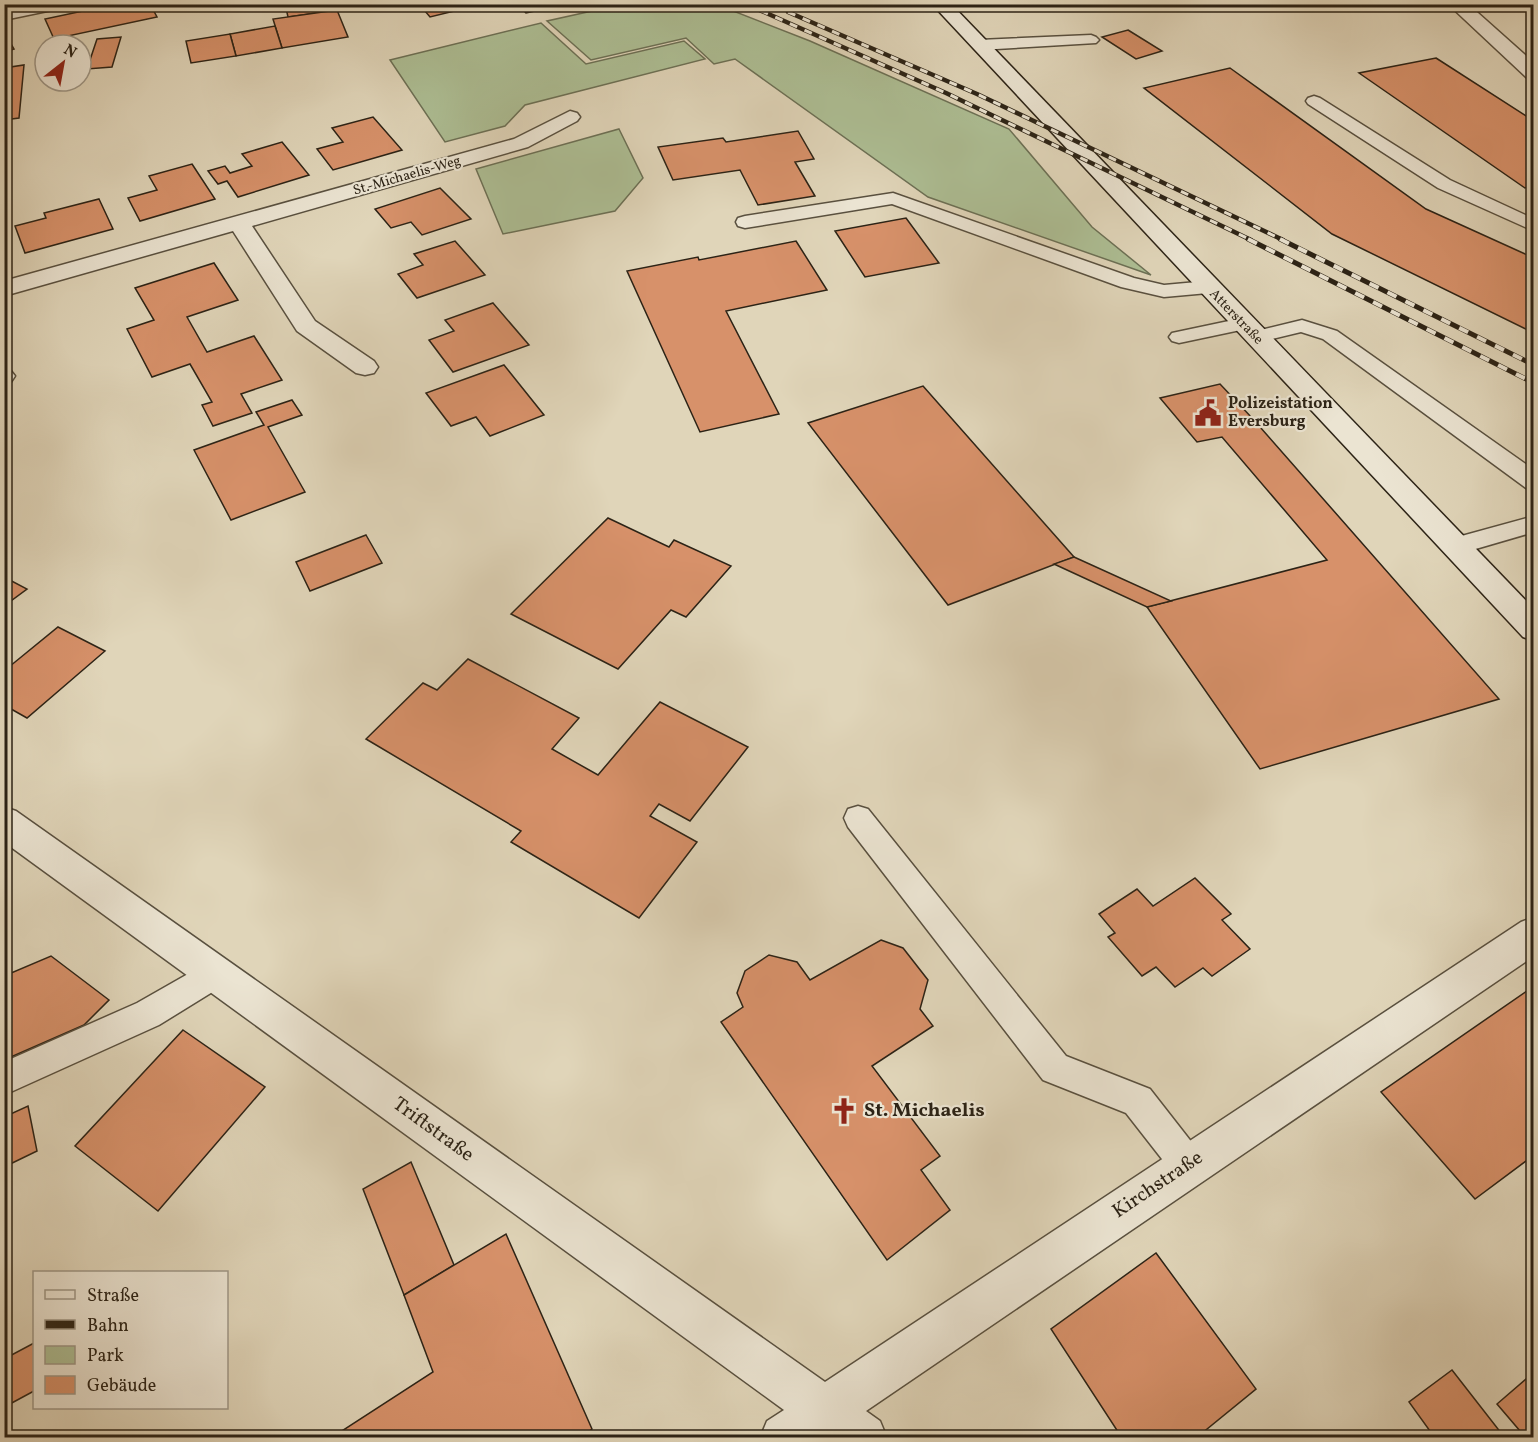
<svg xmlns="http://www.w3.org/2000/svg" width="1538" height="1442" font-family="Vollkorn,serif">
<rect width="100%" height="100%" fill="#e0d5b9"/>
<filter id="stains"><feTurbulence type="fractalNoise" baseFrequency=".00333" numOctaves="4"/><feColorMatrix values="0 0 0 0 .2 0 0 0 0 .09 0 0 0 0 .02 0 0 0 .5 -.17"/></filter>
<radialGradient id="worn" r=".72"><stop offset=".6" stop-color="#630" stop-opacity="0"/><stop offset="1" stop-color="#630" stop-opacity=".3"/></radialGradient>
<g fill="#adbe94" stroke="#6c7055" stroke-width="1.5">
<path d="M619,5H718L810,41L1009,129L1092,227L1151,275L928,197L735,59L714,64L686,38L591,60L547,21Z"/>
<path d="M541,23L586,64L684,41L705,59L525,105L505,126L445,142L390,60Z"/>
<path d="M619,129L643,178L615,211L503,234L476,169Z"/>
</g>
<g fill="#d7916a" stroke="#2c2316" stroke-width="1.5">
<path d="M116,4H150L157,17L54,39L45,19Z"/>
<path d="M285,4H336L337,10L288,17Z"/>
<path d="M419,4H483L430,17Z"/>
<path d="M517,4H557L558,6L526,13Z"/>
<path d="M337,10L348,37L282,48L273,19Z"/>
<path d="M275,26L282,48L236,56L230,34Z"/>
<path d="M1128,30L1162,51L1136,59L1102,37Z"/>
<path d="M4,32L14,49L4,52Z"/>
<path d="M230,34L236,56L191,63L186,41Z"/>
<path d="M121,37L112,67L87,69L97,39Z"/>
<path d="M1436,58L1534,121V186L1525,188L1359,73Z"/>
<path d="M24,65L19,118L4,120V68Z"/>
<path d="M1230,68L1426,209L1534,258V333L1332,234L1144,88Z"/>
<path d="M373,117L402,150L333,170L317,149L343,142L332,128Z"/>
<path d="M798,131L814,159L795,162L815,196L758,205L740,170L673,180L658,147L723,138L726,142Z"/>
<path d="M282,142L309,175L238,197L227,181L218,184L208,171L225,166L230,173L252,166L242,154Z"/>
<path d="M192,164L215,199L140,221L128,198L157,190L149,176Z"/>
<path d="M440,188L471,219L422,235L411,222L391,228L375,209Z"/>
<path d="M99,199L113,229L25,253L15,226L46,218L44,213Z"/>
<path d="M906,218L939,263L865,277L835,231Z"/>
<path d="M455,241L485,275L417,298L398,274L423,265L414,254Z"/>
<path d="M796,241L827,290L726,311L779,414L700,432L627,271L698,257L699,260Z"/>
<path d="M214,263L238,300L187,317L207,352L254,336L282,380L241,394L252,413L213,426L202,405L212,402L190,364L152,377L127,329L154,320L135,288Z"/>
<path d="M493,303L529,345L453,372L429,340L454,331L445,320Z"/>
<path d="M504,365L544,415L490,436L476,417L451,426L426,393Z"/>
<path d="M1220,384L1253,419L1499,699L1260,769L1147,607L1327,560L1222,437L1197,442L1160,398Z"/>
<path d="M923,386L1074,557L948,605L808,423Z"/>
<path d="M292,400L302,415L268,427L305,492L231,520L194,450L264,425L256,412Z"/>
<path d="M608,518L669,547L674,540L731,566L686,617L671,610L618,669L511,614Z"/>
<path d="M366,535L382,563L310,591L296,562Z"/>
<path d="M1074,557L1171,601L1147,607L1054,564Z"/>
<path d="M4,577L27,589L4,606Z"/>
<path d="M58,627L105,651L27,718L4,705V671Z"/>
<path d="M468,659L579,718L552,749L598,775L660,702L748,747L690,821L659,804L650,816L697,842L639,918L511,842L521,831L366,739L423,683L437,690Z"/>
<path d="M1195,878L1231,914L1222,920L1250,949L1212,976L1203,968L1175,987L1156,967L1142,976L1108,937L1115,933L1099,914L1137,889L1153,906Z"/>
<path d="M881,940L903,948L928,980L920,1009L933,1026L872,1066L940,1156L921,1170L950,1210L887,1260L721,1022L743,1007L737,993L745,971L769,955L797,962L810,980Z"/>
<path d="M51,956L109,1000L84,1025L4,1060V976Z"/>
<path d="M1534,986V1155L1475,1199L1381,1092Z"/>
<path d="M183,1030L265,1087L158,1211L75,1146Z"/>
<path d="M28,1106L37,1151L4,1167V1117Z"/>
<path d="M411,1162L454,1265L404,1295L363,1189Z"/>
<path d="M506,1234L592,1429L580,1438H338L337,1434L433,1372L404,1295Z"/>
<path d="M1156,1253L1256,1389L1196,1438H1122L1051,1329Z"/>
<path d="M34,1343V1391L8,1405L4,1385V1359Z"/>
<path d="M1452,1370L1505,1438H1435L1409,1402Z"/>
<path d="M1534,1372V1438H1526L1497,1404Z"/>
</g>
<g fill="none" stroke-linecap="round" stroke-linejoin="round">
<defs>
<g id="lane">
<path d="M1091,35L1096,37L1099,40L1096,43L979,50L971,45L979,40Z"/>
<path d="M1314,96L1320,98L1450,180L1534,219V231L1438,188L1308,104L1306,101L1308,98Z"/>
<path d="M893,193L1134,278L1164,285L1208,281L1215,283L1218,287L1215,291L1208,293L1164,297L1121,287L892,204L745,228L738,226L736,222L738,218L745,216Z"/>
<path d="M1243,318L1250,320L1253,324L1250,328L1179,343L1172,341L1169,337L1172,333Z"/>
<path d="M1302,320L1337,331L1534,470V490L1526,488L1323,339L1301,332L1255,343L1248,341L1245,337L1248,333Z"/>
<path d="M4,369L11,371L15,376L11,382L4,384Z"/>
<path d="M1534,516V532L1455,555L1447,552L1443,546L1447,540Z"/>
<path d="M858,806L868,809L1066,1056L1150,1089L1200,1153L1205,1165L1200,1177L1188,1182L1176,1177L1126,1113L1043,1080L848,827L844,818L848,809Z"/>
<path d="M216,958L227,963L232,973L227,983L159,1025L4,1095V1062L137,1003Z"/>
</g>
<g id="street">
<path d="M28,4H65L62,8L4,20V9Z"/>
<path d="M1448,4H1468L1534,63V80L1527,78Z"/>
<path d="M570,111L577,113L580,117L577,121L528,147L252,226L315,321L374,361L378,367L374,373L365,375L356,373L297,331L233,231L4,296V281L514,139Z"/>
<path d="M4,807L16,811L825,1382L1521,922L1534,917V956L866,1411L880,1421L887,1438H760L767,1421L784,1410L4,842Z"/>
</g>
<path id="secondary" d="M932,4H951L1534,609V641L1523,637Z"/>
</defs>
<use href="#lane" stroke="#59503f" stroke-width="3"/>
<use href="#street" stroke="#59503f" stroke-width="3"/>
<use href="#secondary" stroke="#2c2316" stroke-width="3"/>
<use href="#lane" fill="#ebe4d2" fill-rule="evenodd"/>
<use href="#street" fill="#ebe4d2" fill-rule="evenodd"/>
<use href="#secondary" fill="#ebe4d2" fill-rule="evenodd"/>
<defs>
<g id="rail-far1">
<path d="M746,4L946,93L1251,240"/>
<path d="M788,12L977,94L1283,240"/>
</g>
<g id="rail">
<path d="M1248,239L1534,383"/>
<path d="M1280,239L1534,365"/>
</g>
</defs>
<use href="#rail-far1" stroke="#2c2316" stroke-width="4.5"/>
<use href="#rail" stroke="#2c2316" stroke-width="5"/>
<use href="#rail-far1" stroke="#ebe4d2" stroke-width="3" stroke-dasharray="8" stroke-linecap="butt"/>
<use href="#rail" stroke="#ebe4d2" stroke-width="4" stroke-dasharray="10" stroke-linecap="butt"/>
</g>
<defs>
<symbol id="civic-bare" viewBox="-9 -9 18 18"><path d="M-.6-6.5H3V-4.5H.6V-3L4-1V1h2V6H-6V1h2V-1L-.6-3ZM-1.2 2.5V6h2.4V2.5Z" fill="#8f2418" stroke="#ebe4d2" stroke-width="2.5" paint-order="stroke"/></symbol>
<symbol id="church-bare" viewBox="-9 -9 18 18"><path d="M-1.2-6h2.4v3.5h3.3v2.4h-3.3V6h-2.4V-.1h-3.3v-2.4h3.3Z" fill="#8f2418" stroke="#ebe4d2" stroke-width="2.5" paint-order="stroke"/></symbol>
</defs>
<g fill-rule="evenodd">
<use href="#civic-bare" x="1189" y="394" width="38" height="38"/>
<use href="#church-bare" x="825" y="1092" width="38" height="38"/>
</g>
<g text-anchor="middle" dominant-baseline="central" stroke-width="4.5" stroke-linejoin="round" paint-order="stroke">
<g font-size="14" fill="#2c2316" stroke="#ebe4d2">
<text transform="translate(407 176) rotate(-16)">St.-Michaelis-Weg</text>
<text transform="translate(1236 317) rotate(46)">Atterstraße</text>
</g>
<g font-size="16" font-weight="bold" fill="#2c2316" stroke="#ebe4d2" text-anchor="start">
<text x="1228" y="404">Polizeistation<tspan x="1228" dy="18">Eversburg</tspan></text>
</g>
<g font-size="20" font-weight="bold" fill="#2c2316" stroke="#ebe4d2" text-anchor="start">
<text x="864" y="1111">St. Michaelis</text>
</g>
<g font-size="20" fill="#2c2316" stroke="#ebe4d2">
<text transform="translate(433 1130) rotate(36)">Triftstraße</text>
<text transform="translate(1158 1185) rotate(-34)">Kirchstraße</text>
</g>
</g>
<rect width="1538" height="1442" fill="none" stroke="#e0d5b9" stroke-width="24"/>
<rect x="6" y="6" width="1526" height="1430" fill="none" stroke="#2c2316" stroke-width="3"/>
<rect x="12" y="12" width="1514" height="1418" fill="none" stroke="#2c2316" stroke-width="1.5"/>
<rect x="33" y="1271" width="195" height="138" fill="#ebe4d2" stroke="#9f9787" stroke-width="1.5"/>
<rect x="45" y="1290" width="30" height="9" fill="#ebe4d2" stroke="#9f9787" stroke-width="1.5"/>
<text x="87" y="1301" font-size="18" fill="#2c2316">Straße</text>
<rect x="45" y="1320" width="30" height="9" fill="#2c2316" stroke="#9f9787" stroke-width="1.5"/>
<text x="87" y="1331" font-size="18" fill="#2c2316">Bahn</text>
<rect x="45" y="1346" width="30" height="18" fill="#adbe94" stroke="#9f9787" stroke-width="1.5"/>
<text x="87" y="1361" font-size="18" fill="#2c2316">Park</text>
<rect x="45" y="1376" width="30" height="18" fill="#d7916a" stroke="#9f9787" stroke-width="1.5"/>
<text x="87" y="1391" font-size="18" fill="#2c2316">Gebäude</text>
<g transform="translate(63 63) rotate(31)"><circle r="28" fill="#ebe4d2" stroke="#9f9787" stroke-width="1.5"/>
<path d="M0-4.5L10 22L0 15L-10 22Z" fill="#8f2418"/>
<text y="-9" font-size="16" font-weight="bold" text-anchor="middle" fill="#2c2316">N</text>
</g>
<rect width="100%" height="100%" filter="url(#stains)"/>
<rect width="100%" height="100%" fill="url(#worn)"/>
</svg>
